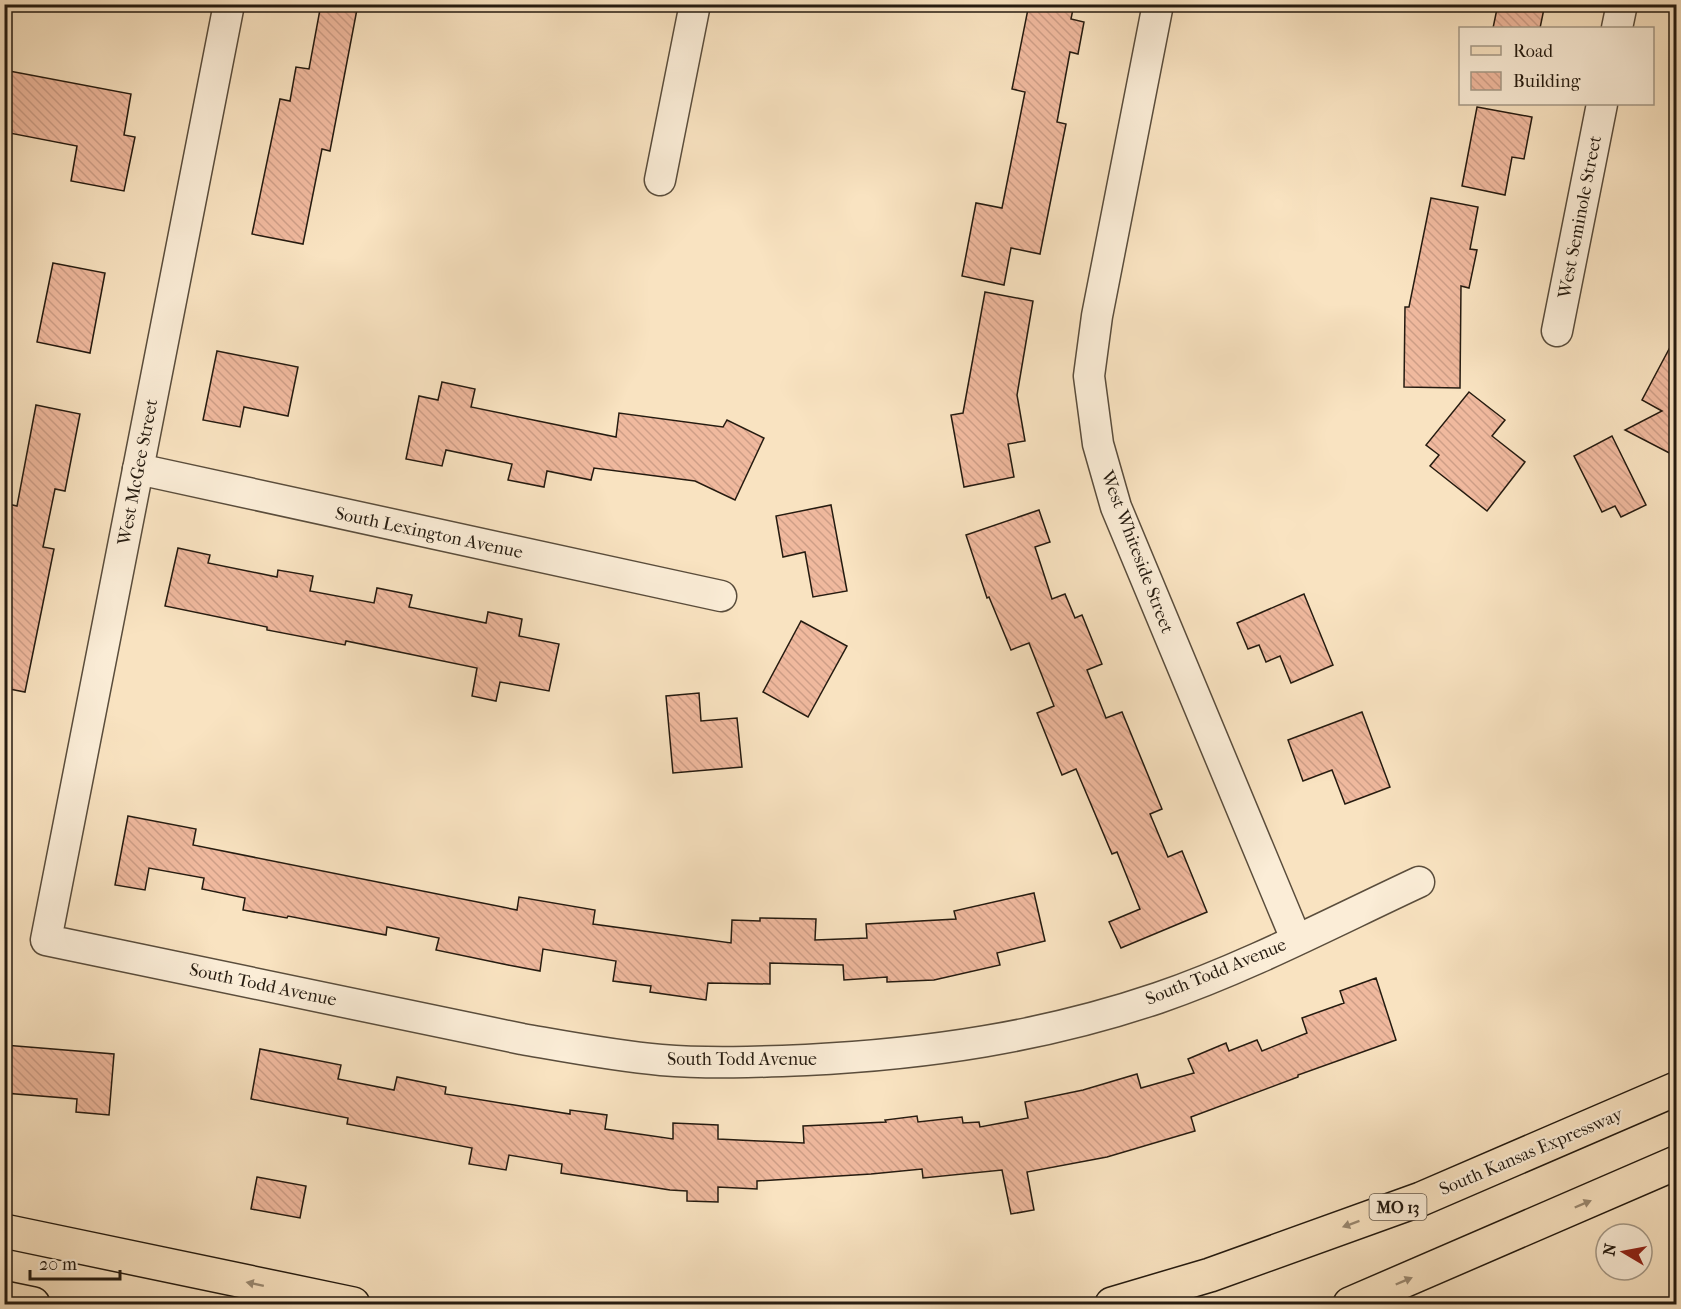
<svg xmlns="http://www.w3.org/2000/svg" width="1681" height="1309" font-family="'IM FELL French Canon',serif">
<defs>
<pattern id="building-back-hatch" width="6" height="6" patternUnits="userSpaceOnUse" patternTransform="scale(1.5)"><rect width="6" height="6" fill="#f0b99e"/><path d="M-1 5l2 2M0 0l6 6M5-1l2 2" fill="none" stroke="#ce9e87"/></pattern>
</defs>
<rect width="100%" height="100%" fill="#f9e3c1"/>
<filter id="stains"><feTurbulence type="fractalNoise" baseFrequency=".00333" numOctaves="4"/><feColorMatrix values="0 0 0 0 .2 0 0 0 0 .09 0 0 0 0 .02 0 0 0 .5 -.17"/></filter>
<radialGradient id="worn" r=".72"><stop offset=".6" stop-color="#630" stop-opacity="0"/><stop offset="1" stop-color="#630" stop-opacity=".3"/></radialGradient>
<g fill="url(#building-back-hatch)" stroke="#251b10" stroke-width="1.5">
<path d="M321,4H358L330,151L322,149L303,244L252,234L280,99L290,101L296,67L309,69Z"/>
<path d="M1029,4H1074L1071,19L1084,22L1078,54L1070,52L1057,122L1066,124L1040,254L1011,248L1004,285L962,276L976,203L1002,208L1025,92L1012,89Z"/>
<path d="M1498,4H1545L1540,28H1493Z"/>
<path d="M4,70L131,94L124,135L135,137L124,191L71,181L77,146L4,132Z"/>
<path d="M1477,107L1532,117L1524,159L1512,157L1505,195L1462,186Z"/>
<path d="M1431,198L1478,207L1470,249L1477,250L1469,288L1461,286L1460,388L1404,387L1405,307H1409Z"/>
<path d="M53,263L105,273L90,353L37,342Z"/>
<path d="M985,292L1033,301L1017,395L1025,441L1008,444L1014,477L964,487L951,415L963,413Z"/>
<path d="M1677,334V457L1625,430L1662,411L1642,400Z"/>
<path d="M217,351L298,367L288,416L244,407L240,427L203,420Z"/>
<path d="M442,382L475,389L471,407L616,437L619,413L723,427L727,420L764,438L735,500L695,481L594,468L591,480L547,471L544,487L508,480L512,464L446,450L442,466L406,459L419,396L438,400Z"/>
<path d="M1469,392L1505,420L1492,436L1525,462L1487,511L1430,466L1439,455L1426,445Z"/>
<path d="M36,405L80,414L65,491L55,489L43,547L54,549L25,692L4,688V503L17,506Z"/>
<path d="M1612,436L1646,505L1621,517L1615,506L1602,512L1574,456Z"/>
<path d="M831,505L847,591L813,597L805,552L783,557L776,516Z"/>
<path d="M1039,510L1050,542L1035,547L1052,599L1065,594L1075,618L1082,615L1102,664L1087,670L1106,718L1122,712L1162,809L1150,814L1168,857L1182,851L1207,912L1121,948L1109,922L1140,909L1117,852L1112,854L1076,769L1062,775L1037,713L1054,706L1029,643L1011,650L989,597L987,598L966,535Z"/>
<path d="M178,548L210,555L208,563L277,577L278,570L313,576L310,591L374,603L377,588L412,595L409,607L486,623L488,612L522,619L519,636L559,644L549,691L500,682L496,701L472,696L477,668L346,641L345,645L267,630V627L165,606Z"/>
<path d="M1304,594L1333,665L1291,683L1280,656L1266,662L1259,645L1248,649L1237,623Z"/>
<path d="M801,621L847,646L808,717L763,692Z"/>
<path d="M699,693L701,721L737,718L742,767L673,773L666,696Z"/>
<path d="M1362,712L1390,787L1345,804L1332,770L1303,781L1288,740Z"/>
<path d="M128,816L196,829L193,845L517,910L519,897L595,910L593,924L731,943L732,920L760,921V918L816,919L815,940L867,938L866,924L956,919L954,911L1034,893L1045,941L997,953L1000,965L934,980L887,982V977L844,980L843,965L770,963V984L708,983L706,1000L650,992L651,986L613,981L616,961L543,949L540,971L508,965L436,950L439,938L387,927L386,935L288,916L287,918L243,910L245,898L202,889L204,878L149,868L145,890L115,885Z"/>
<path d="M1376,978L1396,1040L1298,1075V1077L1191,1117L1195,1131L1107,1157L1027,1172L1034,1210L1011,1214L1002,1170L923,1178L922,1169L871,1174L757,1181V1189L718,1187V1202L687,1201V1191L670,1190L561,1173L562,1164L509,1155L506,1170L469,1164L472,1148L347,1124L348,1118L251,1099L260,1049L341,1065L338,1079L394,1090L397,1077L446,1087L445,1094L570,1114V1110L607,1115L605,1129L673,1139V1123L718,1125V1139L804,1143L803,1126L886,1122L885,1120L917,1116L918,1122L962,1117L963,1123L979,1122L980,1127L1028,1118L1025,1102L1083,1090L1137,1074L1141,1088L1194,1073L1188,1059L1226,1043L1229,1051L1257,1040L1262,1051L1307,1033L1302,1018L1344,1003L1340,991Z"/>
<path d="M4,1045L114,1054L109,1115L76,1112L77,1099L4,1093Z"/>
<path d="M257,1177L306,1186L300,1218L251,1209Z"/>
</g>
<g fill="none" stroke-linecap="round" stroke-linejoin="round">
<defs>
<g id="minor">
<path d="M229,4L46,940L522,1039C568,1047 615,1056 661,1060C709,1064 758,1062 806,1060C927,1054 1043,1037 1158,998C1248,967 1333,922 1419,882"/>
<path d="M1158,4L1097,316L1089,376L1098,444L1116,507L1296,939"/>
<path d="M1617,28L1622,4"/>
<path d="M660,180L695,4"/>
<path d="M1557,331L1602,104"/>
<path d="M138,469L721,596"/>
</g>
<g id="primary">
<path d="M4,1231L353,1304"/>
<path d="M4,1298L33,1304"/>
<path d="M1112,1304L1210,1275L1421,1199L1676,1089"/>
<path d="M1350,1304L1676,1163"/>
</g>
</defs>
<use href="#minor" stroke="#5a4d3c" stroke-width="33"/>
<use href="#primary" stroke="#251b10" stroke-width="36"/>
<use href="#minor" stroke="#fbedd7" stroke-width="30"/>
<use href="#primary" stroke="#f9e3c1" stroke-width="33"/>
</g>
<defs><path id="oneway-solid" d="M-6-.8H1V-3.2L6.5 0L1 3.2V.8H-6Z" transform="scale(1.5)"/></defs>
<g fill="#9a8971">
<use href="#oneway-solid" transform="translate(1583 1204) rotate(-23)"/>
<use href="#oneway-solid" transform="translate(1351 1224) rotate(160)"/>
<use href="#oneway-solid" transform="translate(1404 1281) rotate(-23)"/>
<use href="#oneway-solid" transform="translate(255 1284) rotate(-168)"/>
</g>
<g text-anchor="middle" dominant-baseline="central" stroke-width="4.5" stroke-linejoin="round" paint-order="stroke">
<rect fill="#fbedd7" stroke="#655a4c" stroke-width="1.5" x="1369.5" y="1194" width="57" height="26" rx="4.5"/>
<g font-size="16" font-weight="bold" fill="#251b10">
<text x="1398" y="1207">MO 13</text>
</g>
<g font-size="18" fill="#251b10" stroke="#fbedd7">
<text transform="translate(1580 217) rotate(-79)">West Seminole Street</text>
<text transform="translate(138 472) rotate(-79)">West McGee Street</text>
<text transform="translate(429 533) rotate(12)">South Lexington Avenue</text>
<text transform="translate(1137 552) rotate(69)">West Whiteside Street</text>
<text transform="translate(1216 972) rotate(-22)">South Todd Avenue</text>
<text transform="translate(263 985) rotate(12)">South Todd Avenue</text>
<text x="742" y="1059">South Todd Avenue</text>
<text transform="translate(1531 1152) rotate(-23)">South Kansas Expressway</text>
</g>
</g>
<rect width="1681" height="1309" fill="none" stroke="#f9e3c1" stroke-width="24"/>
<rect x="6" y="6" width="1669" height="1297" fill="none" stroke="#251b10" stroke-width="3"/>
<rect x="12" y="12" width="1657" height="1285" fill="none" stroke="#251b10" stroke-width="1.5"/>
<rect x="1459" y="27" width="195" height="78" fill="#fbedd7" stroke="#a59987" stroke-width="1.5"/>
<rect x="1471" y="46" width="30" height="9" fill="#f9e3c1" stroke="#a59987" stroke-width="1.5"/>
<text x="1513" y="57" font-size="18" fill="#251b10">Road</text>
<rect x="1471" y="72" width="30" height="18" fill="url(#building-back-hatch)" stroke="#a59987" stroke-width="1.5"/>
<text x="1513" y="87" font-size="18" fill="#251b10">Building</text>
<g transform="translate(1624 1252) rotate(280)"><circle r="28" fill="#fbedd7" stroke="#a59987" stroke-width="1.5"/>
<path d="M0-4.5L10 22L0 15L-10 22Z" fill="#8f2418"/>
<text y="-9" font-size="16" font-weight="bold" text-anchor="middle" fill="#251b10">N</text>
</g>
<path d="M30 1270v9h90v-9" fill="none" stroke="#251b10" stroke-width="3"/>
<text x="39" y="1270" font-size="18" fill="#251b10" stroke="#fbedd7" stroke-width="4.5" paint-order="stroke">20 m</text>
<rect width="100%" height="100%" filter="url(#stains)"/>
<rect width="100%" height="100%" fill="url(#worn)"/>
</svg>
